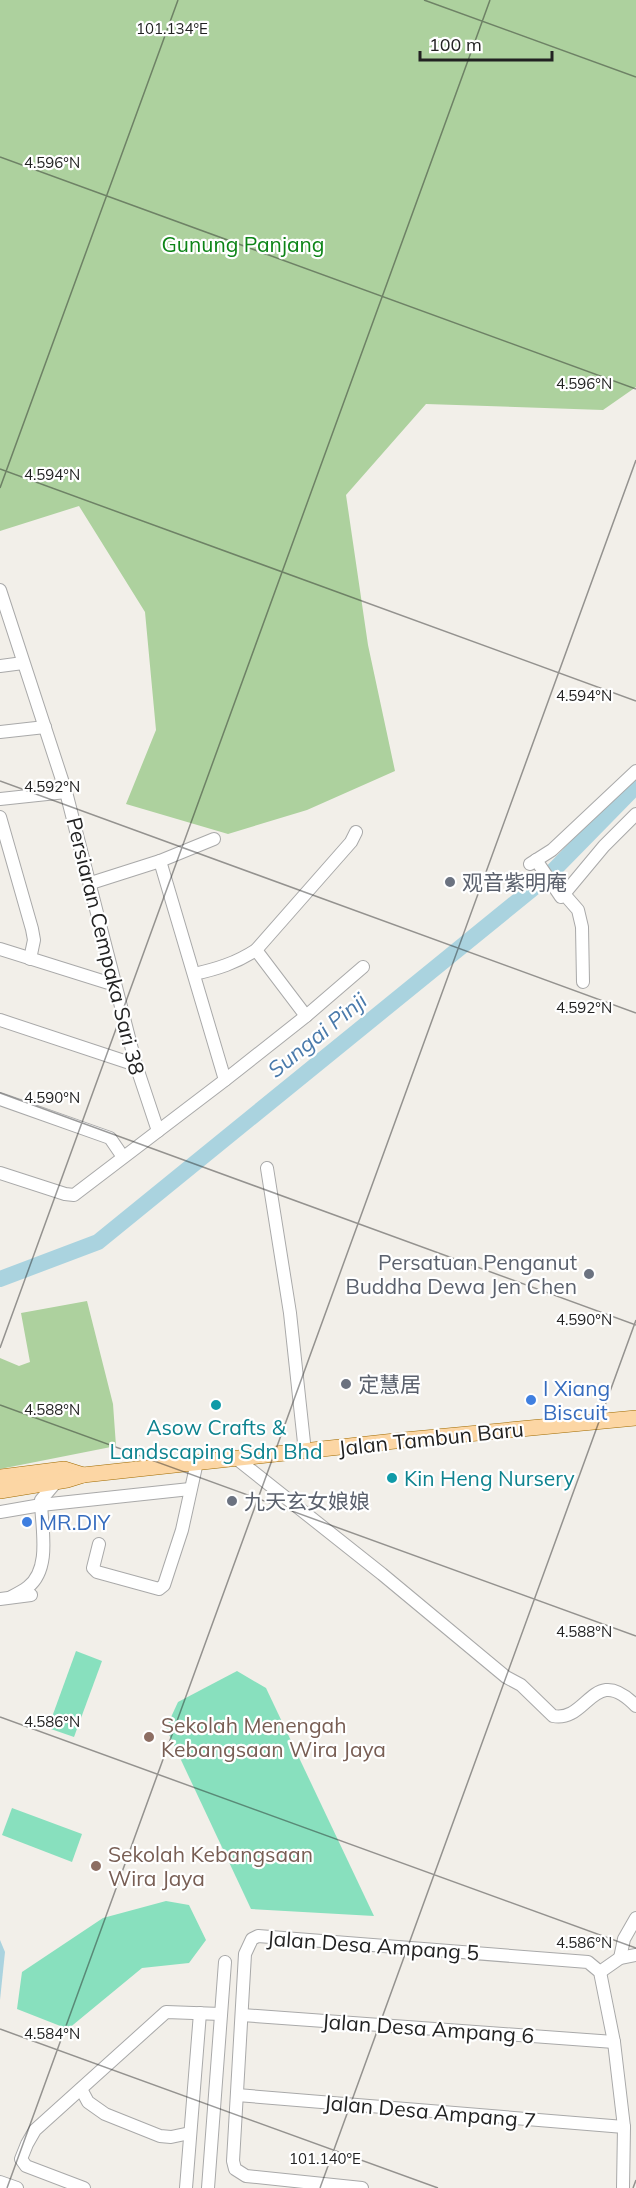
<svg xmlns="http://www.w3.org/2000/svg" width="636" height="2188" font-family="Mulish,'Noto Sans SC',sans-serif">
<rect width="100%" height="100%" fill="#f2efe9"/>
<g fill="#add19e">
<path d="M0,0H636V387L603,410L426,404L346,495L368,645L395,771L307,810L228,834L126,804L156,730L145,612L79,506L0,531Z"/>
<path d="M87,1301L113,1404L116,1446L0,1469V1358L19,1366L30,1362L21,1313Z"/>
</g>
<g fill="#88e0be">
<path d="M76,1651L102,1661L74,1737L48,1728Z"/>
<path d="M237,1671L266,1688L374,1916L251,1909L166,1728L178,1702Z"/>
<path d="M12,1808L82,1834L72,1862L2,1835Z"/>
<path d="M166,1901L189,1905L206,1940L189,1963L142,1968L68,2029L17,2009L22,1972L103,1918Z"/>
</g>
<path fill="#aad3df" d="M0,1940L5,1952L0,2000Z"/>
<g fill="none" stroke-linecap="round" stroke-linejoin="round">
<path stroke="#aad3df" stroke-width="16" d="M0,1279L98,1242L547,877L636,786"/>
<defs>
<g id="minor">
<path d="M0,590L66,792L136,1065L158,1131"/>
<path d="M0,666L23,663"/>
<path d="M0,732L45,727"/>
<path d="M0,799L66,792"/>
<path d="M0,817L32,929L34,940L30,959"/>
<path d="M536,860L561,897L564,894L578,910L582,927L583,982"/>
<path d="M160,861L225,1080"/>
<path d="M530,864L552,850L636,771"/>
<path d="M91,883L160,861L214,839"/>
<path d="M564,894L604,846L636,814"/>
<path d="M0,949L115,985"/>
<path d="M256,950L306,1016"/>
<path d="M194,974C217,969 236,963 256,950L351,842L356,832"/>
<path d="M0,1020L136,1065"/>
<path d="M0,1099L110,1138L123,1157"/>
<path d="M267,1168L290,1313L305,1452"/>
<path d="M0,1173L65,1194L74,1195L225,1080L306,1016L363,967"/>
<path d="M237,1459L382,1574L506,1677L521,1685L553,1716C588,1723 593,1662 636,1706"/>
<path d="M0,1512L41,1505L190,1489"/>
<path d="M99,1544L93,1568L97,1572L159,1589L164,1585L182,1530L197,1462"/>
<path d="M11,1597C17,1594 23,1591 28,1587C52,1568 41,1526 41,1500L57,1481"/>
<path d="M0,1599L31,1595"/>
<path d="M620,1958L624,1939L636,1918"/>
<path d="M600,1972L620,1958L636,1955"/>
<path d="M242,2015L614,2042"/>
<path d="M81,2089L88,2102L105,2114L160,2136L171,2137L190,2133"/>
<path d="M237,2095L624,2127"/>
<path d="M0,2182L17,2188"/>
<path d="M84,2188L26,2166L21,2159L27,2144L35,2130L166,2012L221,2014"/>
<path d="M186,2188L200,2013"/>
<path d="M208,2188L225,1962"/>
<path d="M362,2188L246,2176L235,2169L233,2161L245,1954L252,1939L258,1936L588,1962L600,1972L614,2042L624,2127L623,2188"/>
</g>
<g id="major">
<path d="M0,1477L64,1469L83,1475"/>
<path d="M0,1491L67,1480L83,1475L404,1440L636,1418"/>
</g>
</defs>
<use href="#minor" stroke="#a9a9a9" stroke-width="14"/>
<use href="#major" stroke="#a06b00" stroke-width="16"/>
<use href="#minor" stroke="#fff" stroke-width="12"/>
<use href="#major" stroke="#fcd6a4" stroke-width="15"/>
</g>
<path fill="none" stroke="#222" stroke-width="1.5" stroke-opacity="0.45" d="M424,0L636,77M0,157L636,389M0,469L636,701M0,488L178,0M0,781L636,1013M0,1093L636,1325M0,1348L490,0M0,1405L636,1636M0,1717L636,1948M0,2029L438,2188M7,2188L636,460M320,2188L636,1320M633,2188L636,2180"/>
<g fill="#6b7280" stroke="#fff" stroke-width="2">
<circle cx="450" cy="882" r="6"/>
<circle cx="589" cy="1274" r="6"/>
<circle cx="346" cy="1384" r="6"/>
<circle cx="232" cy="1501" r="6"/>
</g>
<g fill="#3f7fe0" stroke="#fff" stroke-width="2">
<circle cx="531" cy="1400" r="6"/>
<circle cx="27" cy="1522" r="6"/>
</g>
<g fill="#0f9aa8" stroke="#fff" stroke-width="2">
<circle cx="216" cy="1405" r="6"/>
<circle cx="392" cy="1478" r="6"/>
</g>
<g fill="#8d6e63" stroke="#fff" stroke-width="2">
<circle cx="149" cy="1737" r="6"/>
<circle cx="96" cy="1866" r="6"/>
</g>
<g text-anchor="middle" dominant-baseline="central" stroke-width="4.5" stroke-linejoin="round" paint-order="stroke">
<g font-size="21" fill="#0c8416" stroke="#fff">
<text x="243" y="244">Gunung Panjang</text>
</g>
<g font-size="21" fill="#5b616d" stroke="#fff" text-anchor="start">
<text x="462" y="882">观音紫明庵</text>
<text x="577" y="1262" text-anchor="end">Persatuan Penganut<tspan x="577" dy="24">Buddha Dewa Jen Chen</tspan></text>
<text x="358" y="1384">定慧居</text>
<text x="244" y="1501">九天玄女娘娘</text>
</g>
<g font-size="21" fill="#222" stroke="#fff">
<text transform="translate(106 946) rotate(76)">Persiaran Cempaka Sari 38</text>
<text transform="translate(431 1438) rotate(-6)">Jalan Tambun Baru</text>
<text transform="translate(373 1945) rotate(4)">Jalan Desa Ampang 5</text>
<text transform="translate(428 2028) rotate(4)">Jalan Desa Ampang 6</text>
<text transform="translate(430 2111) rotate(5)">Jalan Desa Ampang 7</text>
</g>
<g font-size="21" fill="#366cbe" stroke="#fff" text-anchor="start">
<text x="543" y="1388">I Xiang<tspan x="543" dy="24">Biscuit</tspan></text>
<text x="39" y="1522">MR.DIY</text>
</g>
<g font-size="21" fill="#0d838f" stroke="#fff">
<text x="216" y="1427">Asow Crafts &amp;<tspan x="216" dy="24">Landscaping Sdn Bhd</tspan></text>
<text x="404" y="1478" text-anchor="start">Kin Heng Nursery</text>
</g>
<g font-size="21" fill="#785e54" stroke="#fff" text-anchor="start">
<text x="161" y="1725">Sekolah Menengah<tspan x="161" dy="24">Kebangsaan Wira Jaya</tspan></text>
<text x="108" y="1854">Sekolah Kebangsaan<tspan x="108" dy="24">Wira Jaya</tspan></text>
</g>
<g font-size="22" font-style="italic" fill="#4a7aab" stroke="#fff">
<text transform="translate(317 1035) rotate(-39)">Sungai Pinji</text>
</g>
</g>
<g font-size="15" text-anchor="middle" fill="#222" stroke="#fff" stroke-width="4.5" stroke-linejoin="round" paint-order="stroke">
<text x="172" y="34">101.134°E</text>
<text x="52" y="168">4.596°N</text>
<text x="584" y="389">4.596°N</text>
<text x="52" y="480">4.594°N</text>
<text x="584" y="701">4.594°N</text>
<text x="52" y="792">4.592°N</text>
<text x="584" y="1013">4.592°N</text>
<text x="52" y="1103">4.590°N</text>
<text x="584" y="1325">4.590°N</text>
<text x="52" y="1415">4.588°N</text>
<text x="584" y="1637">4.588°N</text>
<text x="52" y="1727">4.586°N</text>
<text x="584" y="1948">4.586°N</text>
<text x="52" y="2039">4.584°N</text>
<text x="325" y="2164">101.140°E</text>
</g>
<path d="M420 51v9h132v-9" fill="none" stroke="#222222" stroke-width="3"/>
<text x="429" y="51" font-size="18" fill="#222222" stroke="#ffffff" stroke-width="4.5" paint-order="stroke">100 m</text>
</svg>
